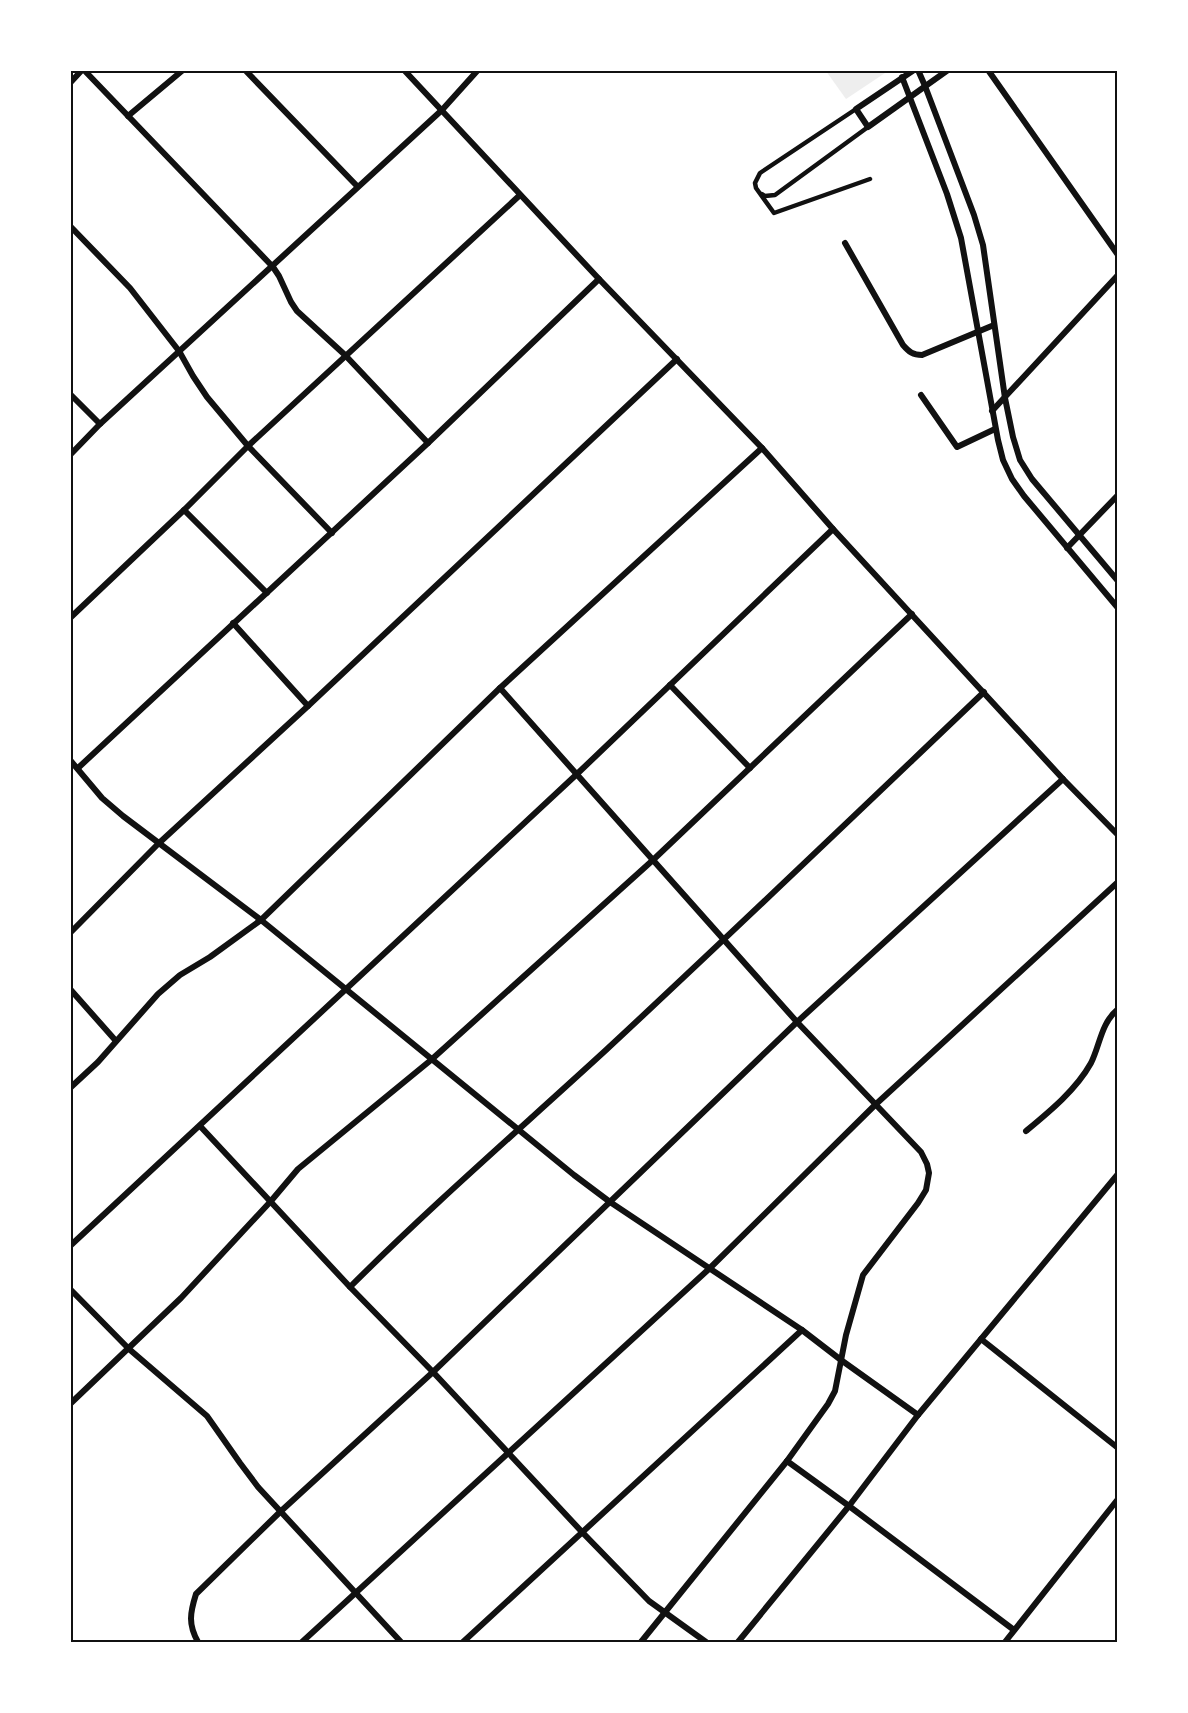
<svg xmlns="http://www.w3.org/2000/svg" width="1188" height="1713" font-family="Ubuntu,sans-serif">
<rect width="100%" height="100%" fill="#fff"/>
<path fill="#eee" d="M826,71H888L846,99Z"/>
<g fill="none" stroke-linecap="round" stroke-linejoin="round">
<g stroke="#111" stroke-width="4.5">
<path d="M856,109L760,173L755,183L756,188L774,213L870,179"/>
<path d="M762,194L765,196L775,195L868,127"/>
</g>
<g stroke="#111" stroke-width="6">
<path d="M84,70L273,267L279,276L291,302L297,311L345,355L428,443"/>
<path d="M245,70L357,186"/>
<path d="M404,70L599,279L762,448L833,529L1063,779L1118,835"/>
<path d="M914,70L856,109L868,127L948,70"/>
<path d="M918,70L925,86L974,215L983,245L1005,398L1013,437L1020,460L1032,479L1118,581"/>
<path d="M988,70L1118,255"/>
<path d="M902,77L947,194L961,238L998,440L1003,460L1012,479L1024,496L1118,608"/>
<path d="M70,83L82,70"/>
<path d="M128,116L183,70"/>
<path d="M70,226L130,288L179,351L193,376L207,397L248,446L332,533"/>
<path d="M845,243L903,345C909,352 913,355 922,355L994,325"/>
<path d="M70,394L100,424"/>
<path d="M921,395L957,447L995,429"/>
<path d="M992,411L1118,275"/>
<path d="M70,455L100,424L442,110L478,70"/>
<path d="M184,510L267,593"/>
<path d="M1067,548L1118,495"/>
<path d="M70,618L184,510L248,446L520,195"/>
<path d="M233,623L308,706"/>
<path d="M670,685L750,768"/>
<path d="M500,688L797,1022L921,1152L927,1164L929,1173L926,1190L918,1203L863,1275L846,1335L835,1391L828,1404L787,1461L641,1642"/>
<path d="M70,760L102,798L123,816L261,920L574,1175L610,1202L802,1330L841,1360L918,1415"/>
<path d="M78,768L428,443L599,279"/>
<path d="M70,933L158,844L308,706L677,359"/>
<path d="M70,989L116,1041"/>
<path d="M70,1088L98,1062L158,994L180,975L210,957L261,920L500,688L762,448"/>
<path d="M200,1126L350,1287L433,1372L582,1532L649,1601L706,1642"/>
<path d="M1026,1131C1049,1112 1076,1090 1091,1063C1100,1045 1101,1023 1118,1009"/>
<path d="M70,1246L577,774L833,529"/>
<path d="M350,1287C432,1205 520,1129 606,1050C733,932 858,812 984,692"/>
<path d="M70,1289L129,1349L207,1416L240,1463L258,1487L401,1642"/>
<path d="M981,1339L1118,1448"/>
<path d="M70,1404L181,1298L271,1201L298,1169L431,1060L653,860L912,614"/>
<path d="M787,1461L849,1506L1014,1630"/>
<path d="M198,1642C188,1624 190,1613 196,1594L280,1512L433,1372L797,1022L1063,779"/>
<path d="M302,1642L710,1268L875,1105L1118,882"/>
<path d="M463,1642L802,1330"/>
<path d="M738,1642L849,1506L918,1415L1118,1174"/>
<path d="M1005,1642L1118,1499"/>
</g>
</g>
<rect width="1188" height="1713" fill="none" stroke="#ffffff" stroke-width="144"/>
<rect x="72" y="72" width="1044" height="1569" fill="none" stroke="#111" stroke-width="2"/>
</svg>
